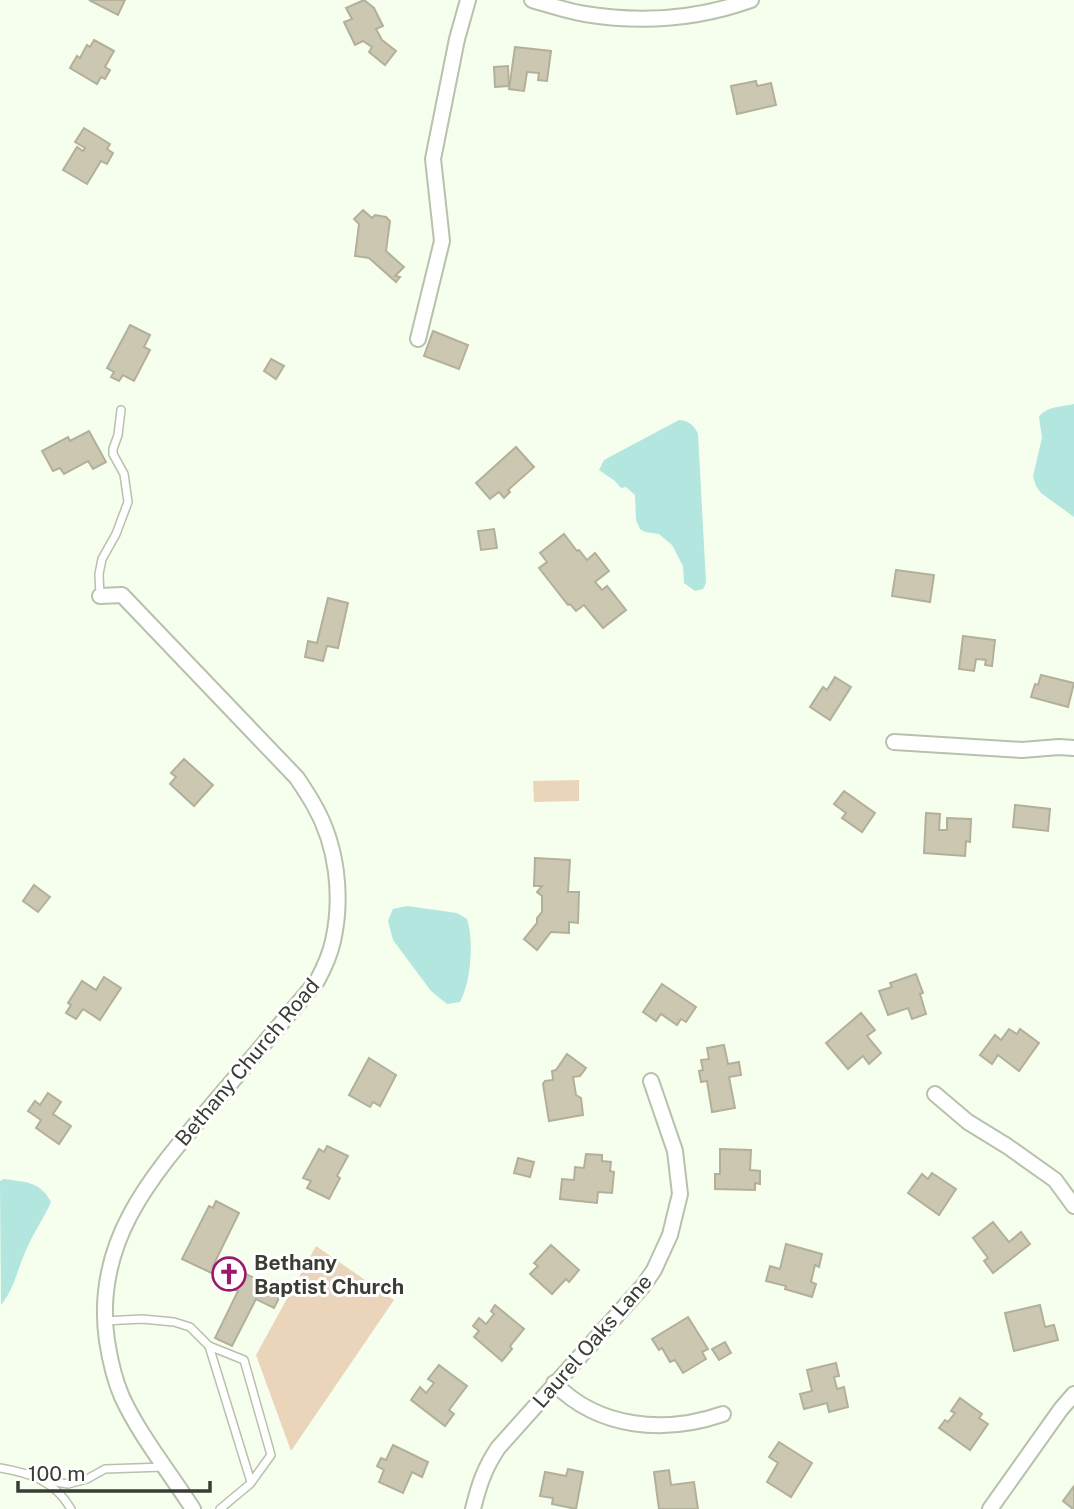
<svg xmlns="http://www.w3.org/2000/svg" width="1074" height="1509" font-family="'Public Sans',sans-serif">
<rect width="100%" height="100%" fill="#f6ffed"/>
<g fill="#ebd5ba">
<path d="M579,780V801L534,802L533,781Z"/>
<path d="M316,1246L394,1300L291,1451L256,1355Z"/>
</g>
<g fill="#b2e6df">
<path d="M1074,404V517L1041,493L1036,486L1033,476L1042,438L1039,417C1047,406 1061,407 1074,404Z"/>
<path d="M679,420C689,421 694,425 698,434L706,583L703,589L695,591L684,583L683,566L672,545L659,534L645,532L640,529L636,520L635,495L626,487L621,488L615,481L599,470L604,460Z"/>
<path d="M407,906L457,913L467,919C474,941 471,981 460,1002L447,1004L431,991L393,940L388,921L393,909Z"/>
<path d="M4,1179C25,1182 40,1181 51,1202C44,1218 34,1232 27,1248C17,1269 16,1286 1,1305L0,1181Z"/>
</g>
<g fill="#cbc7b1" stroke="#b3b09a" stroke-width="2">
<path d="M89,0H125L118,15Z"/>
<path d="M364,0L374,8L383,26L376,29L382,40L396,51L385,65L369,52L372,47L363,41L355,45L344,22L352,19L346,8Z"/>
<path d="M94,40L114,51L105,67L110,70L105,79L101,77L97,84L70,68L77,56L80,58L87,45L90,47Z"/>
<path d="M515,47L551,51L547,81L538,80L539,73L527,72L524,91L509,89Z"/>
<path d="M508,66L509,86L495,87L494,67Z"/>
<path d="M756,81L757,86L771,83L776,105L737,114L731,86Z"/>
<path d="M84,128L110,144L107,149L113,153L107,164L101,161L87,184L63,170L77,147L83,151L85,148L75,142Z"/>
<path d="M363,210L372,218L375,215L386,217L390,221L386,251L404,267L395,276L400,277L396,282L369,258L355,256L359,224L354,219Z"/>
<path d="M130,325L150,335L144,347L150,350L134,381L123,375L119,381L111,377L114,372L107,368Z"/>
<path d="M433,331L468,345L459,369L424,356Z"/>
<path d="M271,359L284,366L276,379L264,371Z"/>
<path d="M89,431L106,462L93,469L88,461L64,474L60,468L53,471L42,451L68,437L70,441Z"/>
<path d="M516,447L534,467L508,490L510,492L504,498L499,492L490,499L476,483Z"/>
<path d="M494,529L497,548L481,550L478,531Z"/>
<path d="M564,534L577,551L579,550L587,560L595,553L609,571L595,582L602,590L607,586L626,610L603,628L584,605L576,611L570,604L568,605L539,568L547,562L540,553Z"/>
<path d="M896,570L934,575L930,602L892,596Z"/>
<path d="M328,598L348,603L338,648L327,646L323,661L305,657L308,641L317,643Z"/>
<path d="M963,636L995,640L992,666L985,665L986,660L976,659L974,671L959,669Z"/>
<path d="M1041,675L1074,683L1068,707L1031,697L1035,684L1038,685Z"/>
<path d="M835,677L851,687L830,720L810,707L823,687L827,690Z"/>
<path d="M184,759L213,785L194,806L170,784L176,777L171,773Z"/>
<path d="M844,791L875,813L862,832L842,818L846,813L834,804Z"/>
<path d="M1015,805L1050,809L1048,831L1013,827Z"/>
<path d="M926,813L940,814L939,830H947V818L971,819L970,842L966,841L965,856L924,853Z"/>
<path d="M535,858L570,860L568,892H579L578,923L569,922V933L551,932L537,950L524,939L537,923V918L542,912V896L537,892L542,886H534Z"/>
<path d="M34,885L50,897L38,912L23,901Z"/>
<path d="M916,974L923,993L920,994L926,1014L912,1019L908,1008L888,1015L879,991L892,987L890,983Z"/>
<path d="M104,977L121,988L100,1020L83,1009L76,1019L66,1013L71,1005L68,1003L82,981L96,990Z"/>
<path d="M662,984L696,1007L686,1022L681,1019L677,1025L661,1014L656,1021L643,1012Z"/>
<path d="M861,1013L875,1030L867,1036L881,1053L869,1064L863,1056L848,1069L826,1043Z"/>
<path d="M1009,1029L1017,1034L1020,1029L1039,1043L1019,1071L998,1055L992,1064L980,1055L995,1035L1001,1040Z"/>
<path d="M724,1045L728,1064L739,1062L741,1075L729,1077L735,1108L712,1112L707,1081L701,1082L699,1071L703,1070L701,1060L709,1059L707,1048Z"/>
<path d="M567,1054L586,1068L580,1076L573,1077L576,1095L581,1098L583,1115L549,1121L543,1084L545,1081L553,1080L552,1071L556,1070Z"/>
<path d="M369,1058L396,1075L380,1106L373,1102L370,1107L349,1095Z"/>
<path d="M48,1093L61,1102L53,1114L71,1126L59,1144L36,1128L41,1120L28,1111L35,1101L40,1105Z"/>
<path d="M327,1146L348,1156L337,1176L340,1178L329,1199L307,1188L311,1181L303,1178L319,1149L324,1152Z"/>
<path d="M720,1149L751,1150L750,1170L760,1171V1184L755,1183V1190L715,1189V1174H720Z"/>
<path d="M586,1154L602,1155V1161L611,1162L610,1171L614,1172L612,1193L598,1192L597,1203L560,1199L562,1179L574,1180L575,1167L584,1168Z"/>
<path d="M518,1158L534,1162L530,1177L514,1173Z"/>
<path d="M932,1173L956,1189L939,1215L908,1193L922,1174L928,1179Z"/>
<path d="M216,1201L239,1213L213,1266L223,1271L226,1264L282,1292L274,1308L256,1299L232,1346L215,1338L238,1291L217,1281L220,1277L182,1259L209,1206L213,1208Z"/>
<path d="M993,1222L1009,1242L1021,1232L1030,1244L993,1273L984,1261L988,1258L973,1238Z"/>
<path d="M786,1244L822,1254L819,1267L815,1265L811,1282L816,1284L812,1297L785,1289L786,1286L766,1281L770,1266L780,1269Z"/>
<path d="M551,1245L579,1270L569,1282L566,1279L552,1294L530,1274L538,1266L534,1263Z"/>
<path d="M495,1305L524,1329L510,1346L512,1349L502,1361L474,1337L479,1331L473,1326L479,1318L486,1324L494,1314L491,1311Z"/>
<path d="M1040,1305L1045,1327L1054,1325L1058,1340L1014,1351L1005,1313Z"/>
<path d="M688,1317L708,1349L702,1352L706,1359L683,1373L675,1360L670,1362L662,1348L659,1350L652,1339Z"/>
<path d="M725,1342L731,1353L719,1360L712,1349Z"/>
<path d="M836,1363L839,1376L834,1377L837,1389L844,1387L848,1407L829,1412L827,1403L804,1409L800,1394L812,1391L807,1370Z"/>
<path d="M439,1365L467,1386L449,1410L454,1414L445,1426L411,1400L420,1387L426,1393L434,1383L428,1379Z"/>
<path d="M960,1398L982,1414L979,1418L988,1424L970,1450L939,1428L945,1420L948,1422L955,1413L951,1411Z"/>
<path d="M779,1442L812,1463L791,1497L767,1482L778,1463L769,1457Z"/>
<path d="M393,1445L428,1462L422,1477L412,1472L403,1493L379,1482L384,1470L377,1466L381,1458L386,1460Z"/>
<path d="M568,1469L583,1472L576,1509L552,1504L553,1498L540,1496L545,1472L566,1476Z"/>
<path d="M669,1470L671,1485L694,1482L698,1509H659L654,1472Z"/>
<path d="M1074,1486V1509H1073L1063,1501Z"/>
</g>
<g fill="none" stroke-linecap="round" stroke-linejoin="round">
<defs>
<g id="lane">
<path d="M100,596L99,574L102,559L116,534L128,502L124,474L113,454V449L118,435L121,410"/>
<path d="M104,1321L142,1319L174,1322L190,1327L209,1346L244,1360L271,1455L250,1484L220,1509"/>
<path d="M209,1346L251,1482"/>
<path d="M0,1468C30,1473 55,1481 71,1509"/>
<path d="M42,1480L68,1484L87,1479L105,1469L164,1467"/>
</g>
<g id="street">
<path d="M532,0C549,5 567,11 585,14C640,23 698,19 751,0"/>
<path d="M418,339L442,241L433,159L457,39L468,0"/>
<path d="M100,596L122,595L297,778C303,787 309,796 314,805C337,845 343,896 333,941C330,955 324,968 317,981C284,1020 251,1059 218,1098C157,1170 92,1238 107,1341C110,1360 114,1379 122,1397C140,1436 170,1473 193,1509"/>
<path d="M894,742L1022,750L1059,747L1074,748"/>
<path d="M935,1094L968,1122L1007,1146L1055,1180L1074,1206"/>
<path d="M554,1383C599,1429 665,1434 723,1414"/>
<path d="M473,1509C479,1485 484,1469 498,1448L643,1286L654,1270L670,1235L680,1194L675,1151L651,1081"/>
<path d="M990,1509L1061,1409L1074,1394"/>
</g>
</defs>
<use href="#lane" stroke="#b7c1ac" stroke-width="10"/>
<use href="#street" stroke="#b7c1ac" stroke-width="18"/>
<use href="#lane" stroke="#fff" stroke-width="7"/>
<use href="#street" stroke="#fff" stroke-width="14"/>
</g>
<defs>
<symbol id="church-ring" viewBox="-11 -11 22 22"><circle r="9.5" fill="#fff" stroke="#9c1a6d" stroke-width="1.5"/><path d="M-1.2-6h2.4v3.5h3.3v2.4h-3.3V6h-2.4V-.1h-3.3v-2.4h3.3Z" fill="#9c1a6d"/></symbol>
</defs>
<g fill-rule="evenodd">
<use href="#church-ring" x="210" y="1255" width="38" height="38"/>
</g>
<g text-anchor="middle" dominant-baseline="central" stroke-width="6" stroke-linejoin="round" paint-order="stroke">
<g font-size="21" fill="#393d34" stroke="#fff">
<text transform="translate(247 1062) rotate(-50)">Bethany Church Road</text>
<text transform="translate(592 1341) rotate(-49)">Laurel Oaks Lane</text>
</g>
<g font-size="21" font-weight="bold" fill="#393d34" stroke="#fff" text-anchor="start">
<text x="254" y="1262">Bethany<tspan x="254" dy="24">Baptist Church</tspan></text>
</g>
</g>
<path d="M18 1481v10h192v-10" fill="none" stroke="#393d34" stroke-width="3.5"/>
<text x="28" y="1481" font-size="21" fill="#393d34" stroke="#ffffff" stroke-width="5" paint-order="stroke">100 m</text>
</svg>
